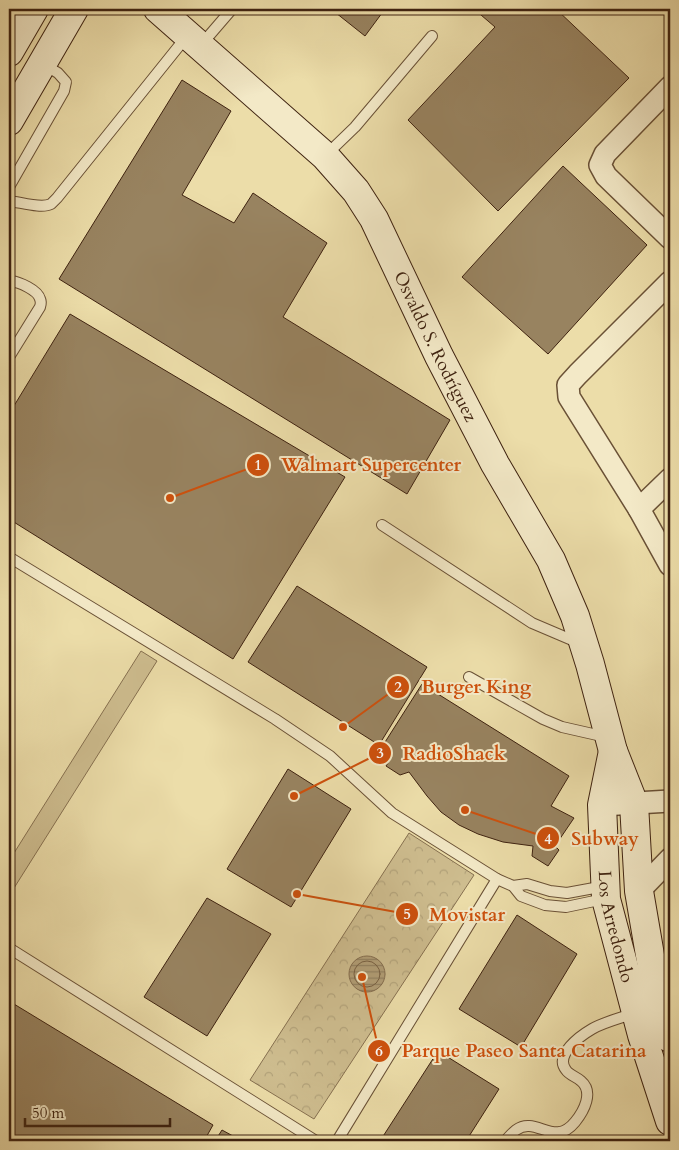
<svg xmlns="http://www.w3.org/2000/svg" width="679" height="1150" font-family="Cardo,serif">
<defs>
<pattern id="forest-crowns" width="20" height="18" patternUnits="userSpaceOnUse" patternTransform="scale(1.25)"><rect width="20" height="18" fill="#cebd8f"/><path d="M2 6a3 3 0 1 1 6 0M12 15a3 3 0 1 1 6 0" fill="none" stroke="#b2a27a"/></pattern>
<pattern id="water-rules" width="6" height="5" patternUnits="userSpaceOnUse" patternTransform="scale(1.25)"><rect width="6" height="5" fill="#b19d75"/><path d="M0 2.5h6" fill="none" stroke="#91805f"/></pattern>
</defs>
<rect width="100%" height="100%" fill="#ecdda9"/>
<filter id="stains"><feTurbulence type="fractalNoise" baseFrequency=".004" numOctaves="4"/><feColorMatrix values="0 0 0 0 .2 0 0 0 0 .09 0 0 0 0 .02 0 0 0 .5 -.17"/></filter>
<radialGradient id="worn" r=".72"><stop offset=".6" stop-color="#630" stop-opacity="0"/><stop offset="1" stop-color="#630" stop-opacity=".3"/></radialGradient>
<path fill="#cebd8f" stroke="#867050" d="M141,651L157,661L9,896V861Z"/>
<path fill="url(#forest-crowns)" stroke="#867050" d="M409,833L474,875L314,1119L250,1080Z"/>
<circle fill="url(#water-rules)" stroke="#836c4d" cx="367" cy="974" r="18"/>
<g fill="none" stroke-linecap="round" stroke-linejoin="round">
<circle stroke="#786042" stroke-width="1" cx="367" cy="974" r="13"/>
</g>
<g fill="#988360" stroke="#3e2210">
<path d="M331,9H385L365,36Z"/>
<path d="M474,9H556L629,78L498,211L408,120L495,27Z"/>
<path d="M182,80L231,111L182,195L234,223L253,193L327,243L283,317L450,420L407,494L59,279Z"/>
<path d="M563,166L647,245L548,354L462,277Z"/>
<path d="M70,314L345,477L233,659L9,519V414Z"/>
<path d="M297,586L427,667L379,745L248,662Z"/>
<path d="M422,684L569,776L551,806L574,818L555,846L559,850L548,866L532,856L533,846L503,842L478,834L459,825L441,812L427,796L409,772L400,775L386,766L392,757L380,750Z"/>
<path d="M288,769L351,809L291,907L227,869Z"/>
<path d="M207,898L271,934L207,1036L144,997Z"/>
<path d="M517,915L577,954L521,1047L459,1009Z"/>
<path d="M9,1001L213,1125L204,1141H9Z"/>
<path d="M438,1051L499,1089L466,1141H380Z"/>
<path d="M222,1130L242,1141H215Z"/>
</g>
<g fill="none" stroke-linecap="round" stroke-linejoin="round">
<defs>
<g id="lane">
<path d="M201,45L232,9"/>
<path d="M326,155L355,127L432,36"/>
<path d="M9,187L64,91L66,82L58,73L43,64"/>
<path d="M9,201C20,202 41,209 51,204C53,202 55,200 57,198L187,36"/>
<path d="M9,282L11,281C19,282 38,290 40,299C41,301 41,304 40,307L9,357"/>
<path d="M382,525L532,623L579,643"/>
<path d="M9,557L275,719L330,756L392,813L497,879L513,886L521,896L545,905L566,907L604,899"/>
<path d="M469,677L543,719L562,727L606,737"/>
<path d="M513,886L527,884L550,891L567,893L605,886"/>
<path d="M9,948L316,1141"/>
<path d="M337,1141L497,879"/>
<path d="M505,1141C508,1138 512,1133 516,1130C536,1115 554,1148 575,1122C584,1111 594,1092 581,1081C577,1077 569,1075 566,1070C554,1055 580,1036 592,1029C604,1022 621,1018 635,1013"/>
</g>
<g id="street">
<path d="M670,87L605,154L600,165L606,176L670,238"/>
<path d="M670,282L578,374L568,385L569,397L639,509L670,565"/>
<path d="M639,509L670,479"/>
<path d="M602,805L670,801"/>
<path d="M639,891L670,859"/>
</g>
<g id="secondary">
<path id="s1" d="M158,9L325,156L356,191L374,219L439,356L495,464L551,560L575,616L590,664L613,751L634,804L639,891L652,967L670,1038"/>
<path d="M9,52L34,9"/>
<path d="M9,121L74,9"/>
<path id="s2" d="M613,751L602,805L606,899L642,1035L670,1121"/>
</g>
</defs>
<use href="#lane" stroke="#6a5136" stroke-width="12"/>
<use href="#street" stroke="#6a5136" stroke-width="24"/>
<use href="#secondary" stroke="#3e2210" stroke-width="30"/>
<use href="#lane" stroke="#f3e9c7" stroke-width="10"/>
<use href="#street" stroke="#f3e9c7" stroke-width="21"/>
<use href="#secondary" stroke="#f3e9c7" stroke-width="28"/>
</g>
<g text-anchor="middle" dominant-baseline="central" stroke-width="4" stroke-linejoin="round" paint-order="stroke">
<g font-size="18" fill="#3e2210" stroke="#f3e9c7">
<text stroke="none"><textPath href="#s1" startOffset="444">Osvaldo S. Rodríguez</textPath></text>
<text stroke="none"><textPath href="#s2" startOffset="178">Los Arredondo</textPath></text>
</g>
</g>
<path fill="none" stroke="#ce510d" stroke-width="2" d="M170 498L258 465M343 727L398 687M294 796L380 753M465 810L548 838M297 894L407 914M362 977L379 1051"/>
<g fill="#ce510d" stroke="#f3e9c7" stroke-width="2">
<circle cx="170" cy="498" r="5"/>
<circle cx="343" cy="727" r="5"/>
<circle cx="294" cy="796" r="5"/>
<circle cx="465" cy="810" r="5"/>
<circle cx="297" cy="894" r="5"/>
<circle cx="362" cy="977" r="5"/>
<circle cx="258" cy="465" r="12"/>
<circle cx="398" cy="687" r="12"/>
<circle cx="380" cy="753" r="12"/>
<circle cx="548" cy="838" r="12"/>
<circle cx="407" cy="914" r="12"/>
<circle cx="379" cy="1051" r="12"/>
</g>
<g font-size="15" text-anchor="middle" font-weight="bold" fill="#fff">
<text x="258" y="470">1</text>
<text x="398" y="692">2</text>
<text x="380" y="758">3</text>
<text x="548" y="844">4</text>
<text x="407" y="919">5</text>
<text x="379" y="1056">6</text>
</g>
<g font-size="19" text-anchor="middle" font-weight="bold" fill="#ce510d" stroke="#f3e9c7" stroke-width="4" stroke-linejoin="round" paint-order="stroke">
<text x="371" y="471">Walmart Supercenter</text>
<text x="476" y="693">Burger King</text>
<text x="454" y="760">RadioShack</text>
<text x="605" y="845">Subway</text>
<text x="467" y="921">Movistar</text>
<text x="524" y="1057">Parque Paseo Santa Catarina</text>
</g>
<rect width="679" height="1150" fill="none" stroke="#ecdda9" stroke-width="30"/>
<rect x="10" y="10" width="659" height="1130" fill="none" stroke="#3e2210" stroke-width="2.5"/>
<rect x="15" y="15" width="649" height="1120" fill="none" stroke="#3e2210"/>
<path d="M25 1118v8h145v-8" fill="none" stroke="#3e2210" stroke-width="2.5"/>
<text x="32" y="1118" font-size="15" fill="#3e2210" stroke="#f3e9c7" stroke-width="4" paint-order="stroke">50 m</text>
<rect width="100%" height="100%" filter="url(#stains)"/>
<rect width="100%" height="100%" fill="url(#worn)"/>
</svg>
